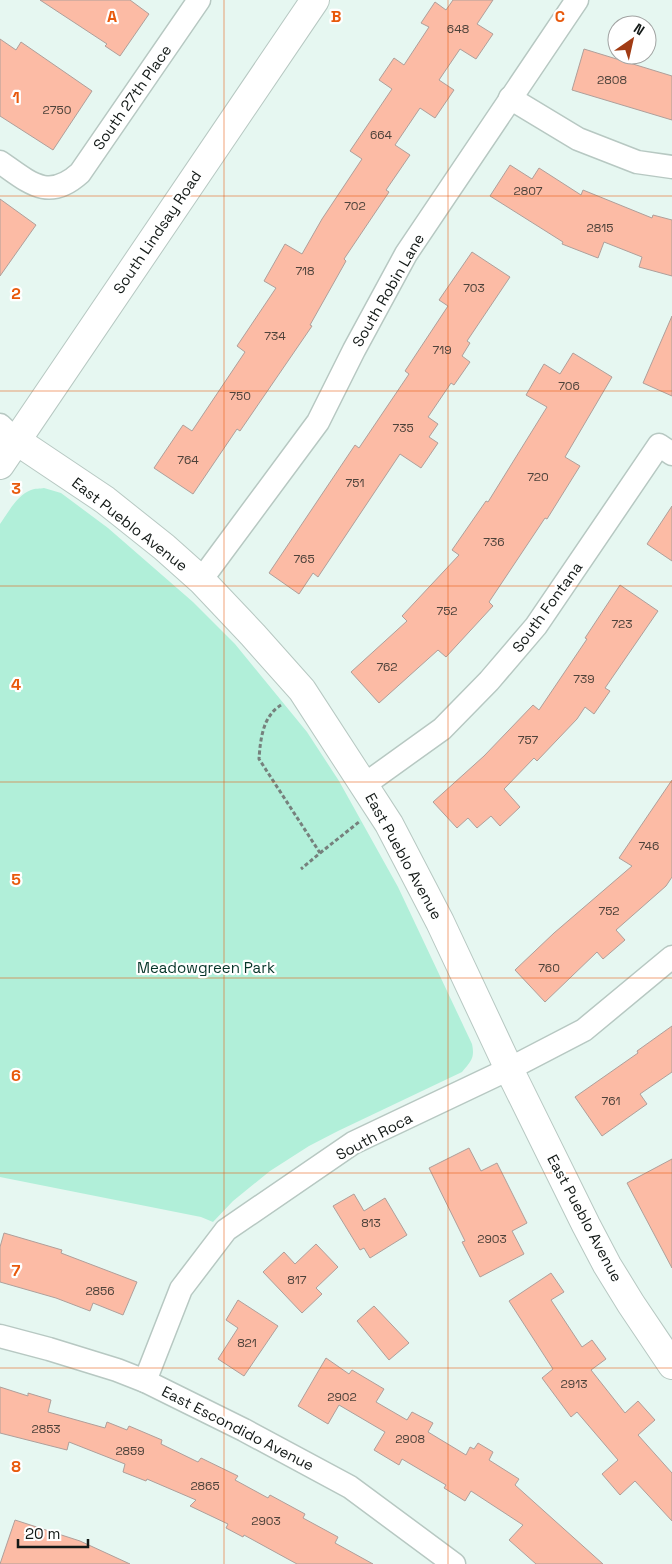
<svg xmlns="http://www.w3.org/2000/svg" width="672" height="1564" font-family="'Space Grotesk',sans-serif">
<rect width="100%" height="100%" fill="#e6f7f1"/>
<path fill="#b1efd9" d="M44,488L61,493L108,528L193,602L235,644L307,732L339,781L398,887L472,1044C475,1058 471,1061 462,1072L338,1131L309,1146L270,1171L233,1201L213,1222L201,1217L0,1177V524C8,513 17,495 31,490C35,488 40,489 44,488Z"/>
<g fill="#fcbba5" stroke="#af9f9a">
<path d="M40,0H130L149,14L120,56L105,46L107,44Z"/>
<path d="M453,0H493L477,24L493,34L476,59L460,49L439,80L454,90L435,118L420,108L395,145L410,155L386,190L389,192L344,259L346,261L310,325L312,326L240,431L237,429L193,494L154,468L183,425L192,431L245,352L237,346L276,288L264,281L285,244L302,254L322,219L362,159L350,151L392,89L379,80L394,58L404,65L429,27L421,23L435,2L446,10Z"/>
<path d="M0,39L16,50L21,42L92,91L53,150L0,116Z"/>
<path d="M584,49L672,76V120L572,90Z"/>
<path d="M510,165L532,179L539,168L581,195L583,190L652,218L653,215L672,220V276L639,267L642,257L604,242L598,258L562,244L563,242L490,196Z"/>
<path d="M0,199L36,225L0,276Z"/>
<path d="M472,252L510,277L467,341L470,343L462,356L470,362L454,385L451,383L428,417L438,424L429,437L438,443L421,468L400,454L318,577L313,573L299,594L269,573L355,445L359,448L409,374L405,371L448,306L439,300Z"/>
<path d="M672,316V396L643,383Z"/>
<path d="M573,353L612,377L565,457L580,466L547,519L545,518L489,602L493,606L446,657L438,650L379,703L351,672L407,621L402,616L459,555L452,550L486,501L488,502L547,407L526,395L544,364L560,374Z"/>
<path d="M672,506V561L647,544Z"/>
<path d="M620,585L658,611L605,688L610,691L594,714L585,707L577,719L537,761L534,758L504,789L520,807L500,826L491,816L477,828L468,818L457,828L433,802L484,756L533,705L539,710L587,639L585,638Z"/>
<path d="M672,780V877L666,886L616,930L625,940L603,959L597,952L545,1002L515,970L554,933L632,866L619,858Z"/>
<path d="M672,1026V1072L640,1094L647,1104L602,1136L575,1097L638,1053L637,1051Z"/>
<path d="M469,1148L481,1171L497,1163L527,1223L512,1231L524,1254L480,1277L462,1242L465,1241L429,1168Z"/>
<path d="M672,1159V1268L627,1183Z"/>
<path d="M354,1194L364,1211L385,1198L407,1235L370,1258L364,1248L360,1250L333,1206Z"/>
<path d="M4,1233L62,1250L61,1253L137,1282L123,1315L93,1303L90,1311L56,1298L0,1282V1247Z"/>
<path d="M316,1244L338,1267L316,1288L322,1294L302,1313L263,1272L284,1252L295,1264Z"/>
<path d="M551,1273L564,1292L551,1300L582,1347L592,1340L606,1359L591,1370L625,1413L638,1401L655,1420L638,1435L672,1473V1521L635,1481L620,1495L602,1474L618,1460L577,1412L571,1417L542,1378L553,1369L509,1301Z"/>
<path d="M238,1300L278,1326L244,1376L218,1359L238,1328L226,1320Z"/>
<path d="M374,1306L409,1343L389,1360L357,1321Z"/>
<path d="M326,1358L349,1374L352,1370L384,1389L376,1402L407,1420L412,1412L433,1423L428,1432L466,1455L470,1447L474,1449L478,1443L493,1452L489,1460L519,1479L515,1485L603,1564H536L509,1540L523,1525L471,1491L465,1501L444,1488L446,1485L402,1459L399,1465L374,1450L385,1432L339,1405L328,1424L298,1406Z"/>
<path d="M0,1387L28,1396V1393L51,1400L48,1412L105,1428L107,1422L127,1430L129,1426L162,1440L161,1444L198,1462L201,1458L238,1476L235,1480L268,1498L270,1495L305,1514L303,1518L338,1537L335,1543L373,1564H297L244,1535L243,1537L226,1528L228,1524L190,1506L196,1500L147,1479L146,1481L123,1472L125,1464L69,1442L67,1450L0,1433Z"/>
<path d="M15,1520L80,1541L130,1564H0Z"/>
</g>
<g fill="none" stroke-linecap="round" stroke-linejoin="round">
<defs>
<g id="minor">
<path d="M510,98L578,139L637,162L672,167"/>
<path d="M0,162C29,182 48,202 80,173L199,0"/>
<path d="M0,425L17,441"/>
<path d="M201,580L318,422L354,350L406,254L577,0"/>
<path d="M364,785L442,729L489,681L536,626L659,445L672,454"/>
<path d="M0,1336L49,1349L117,1370L145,1381L244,1430L350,1487L454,1564"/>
<path d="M145,1381L181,1289L226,1230L353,1143L509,1069L584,1030L672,957"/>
</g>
<path id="tertiary" d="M17,441L105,500L164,547L201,580L253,635L302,690L389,824L440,922L509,1069L586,1225L607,1265L631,1304L672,1365"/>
<path id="secondary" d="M0,465L315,0"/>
</defs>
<use href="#minor" stroke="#b7c8c2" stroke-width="25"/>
<use href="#tertiary" stroke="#b7c8c2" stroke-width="30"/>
<use href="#secondary" stroke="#b7c8c2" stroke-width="30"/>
<g stroke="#76817d" stroke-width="3" stroke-dasharray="4 2.5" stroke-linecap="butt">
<path d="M281,705C278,707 274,710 272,713C262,724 260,744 259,759L320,853L301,869"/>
<path d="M320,853L359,822"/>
</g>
<use href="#minor" stroke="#fff" stroke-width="22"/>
<use href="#tertiary" stroke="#fff" stroke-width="28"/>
<use href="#secondary" stroke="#fff" stroke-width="28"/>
</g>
<path fill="none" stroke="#e8590c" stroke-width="1" stroke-opacity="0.55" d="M224,0V1564M448,0V1564M0,196H672M0,391H672M0,586H672M0,782H672M0,978H672M0,1173H672M0,1368H672"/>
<g text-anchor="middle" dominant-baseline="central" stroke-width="4.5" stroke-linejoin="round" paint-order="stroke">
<g font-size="12" fill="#4d423a">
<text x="458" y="29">648</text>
<text x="612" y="80">2808</text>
<text x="57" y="110">2750</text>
<text x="381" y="135">664</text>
<text x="528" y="191">2807</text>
<text x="355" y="206">702</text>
<text x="600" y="228">2815</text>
<text x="305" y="271">718</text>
<text x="474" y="288">703</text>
<text x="275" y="336">734</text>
<text x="442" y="350">719</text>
<text x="569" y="386">706</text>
<text x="240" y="396">750</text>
<text x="403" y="428">735</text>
<text x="188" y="460">764</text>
<text x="538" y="477">720</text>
<text x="355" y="483">751</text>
<text x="494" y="542">736</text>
<text x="304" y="559">765</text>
<text x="447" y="611">752</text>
<text x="622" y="624">723</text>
<text x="387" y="667">762</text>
<text x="584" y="679">739</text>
<text x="528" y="740">757</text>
<text x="649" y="846">746</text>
<text x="609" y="911">752</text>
<text x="549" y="968">760</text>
<text x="611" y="1101">761</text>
<text x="371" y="1223">813</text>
<text x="492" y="1239">2903</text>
<text x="297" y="1280">817</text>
<text x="100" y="1291">2856</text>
<text x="247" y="1343">821</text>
<text x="574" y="1384">2913</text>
<text x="342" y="1397">2902</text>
<text x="46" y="1429">2853</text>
<text x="410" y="1439">2908</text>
<text x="130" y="1451">2859</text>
<text x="205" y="1486">2865</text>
<text x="266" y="1521">2903</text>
</g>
<g font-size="15" fill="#131917" stroke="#fff">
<text transform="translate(132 97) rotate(-55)">South 27th Place</text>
<text transform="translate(157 232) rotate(-56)">South Lindsay Road</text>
<text transform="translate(388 290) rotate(-60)">South Robin Lane</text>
<text transform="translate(130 524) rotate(38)">East Pueblo Avenue</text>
<text transform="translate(547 607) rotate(-54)">South Fontana</text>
<text transform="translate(404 856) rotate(61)">East Pueblo Avenue</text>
<text transform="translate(374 1136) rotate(-28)">South Roca</text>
<text transform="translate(585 1218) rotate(62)">East Pueblo Avenue</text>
<text transform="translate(238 1428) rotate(27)">East Escondido Avenue</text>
</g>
<g font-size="15" fill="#063529" stroke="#fff">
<text x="206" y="967">Meadowgreen Park</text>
</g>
</g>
<g font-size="16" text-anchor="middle" font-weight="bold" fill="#e8590c" stroke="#fff" stroke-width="4.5" stroke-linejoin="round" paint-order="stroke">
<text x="112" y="22">A</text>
<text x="336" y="22">B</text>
<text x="560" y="22">C</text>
<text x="16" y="103">1</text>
<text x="16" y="299">2</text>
<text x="16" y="494">3</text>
<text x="16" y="690">4</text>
<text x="16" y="885">5</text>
<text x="16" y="1081">6</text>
<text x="16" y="1276">7</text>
<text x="16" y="1472">8</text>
</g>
<g transform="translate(632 40) rotate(34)"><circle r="24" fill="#ffffff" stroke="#a1a3a2"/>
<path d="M0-4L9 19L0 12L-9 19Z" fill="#a13b14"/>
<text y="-8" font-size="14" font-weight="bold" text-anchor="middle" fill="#131917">N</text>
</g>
<path d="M18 1539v8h70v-8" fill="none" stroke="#131917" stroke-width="2.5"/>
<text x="25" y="1539" font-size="15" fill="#131917" stroke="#ffffff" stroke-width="4" paint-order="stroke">20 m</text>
</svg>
